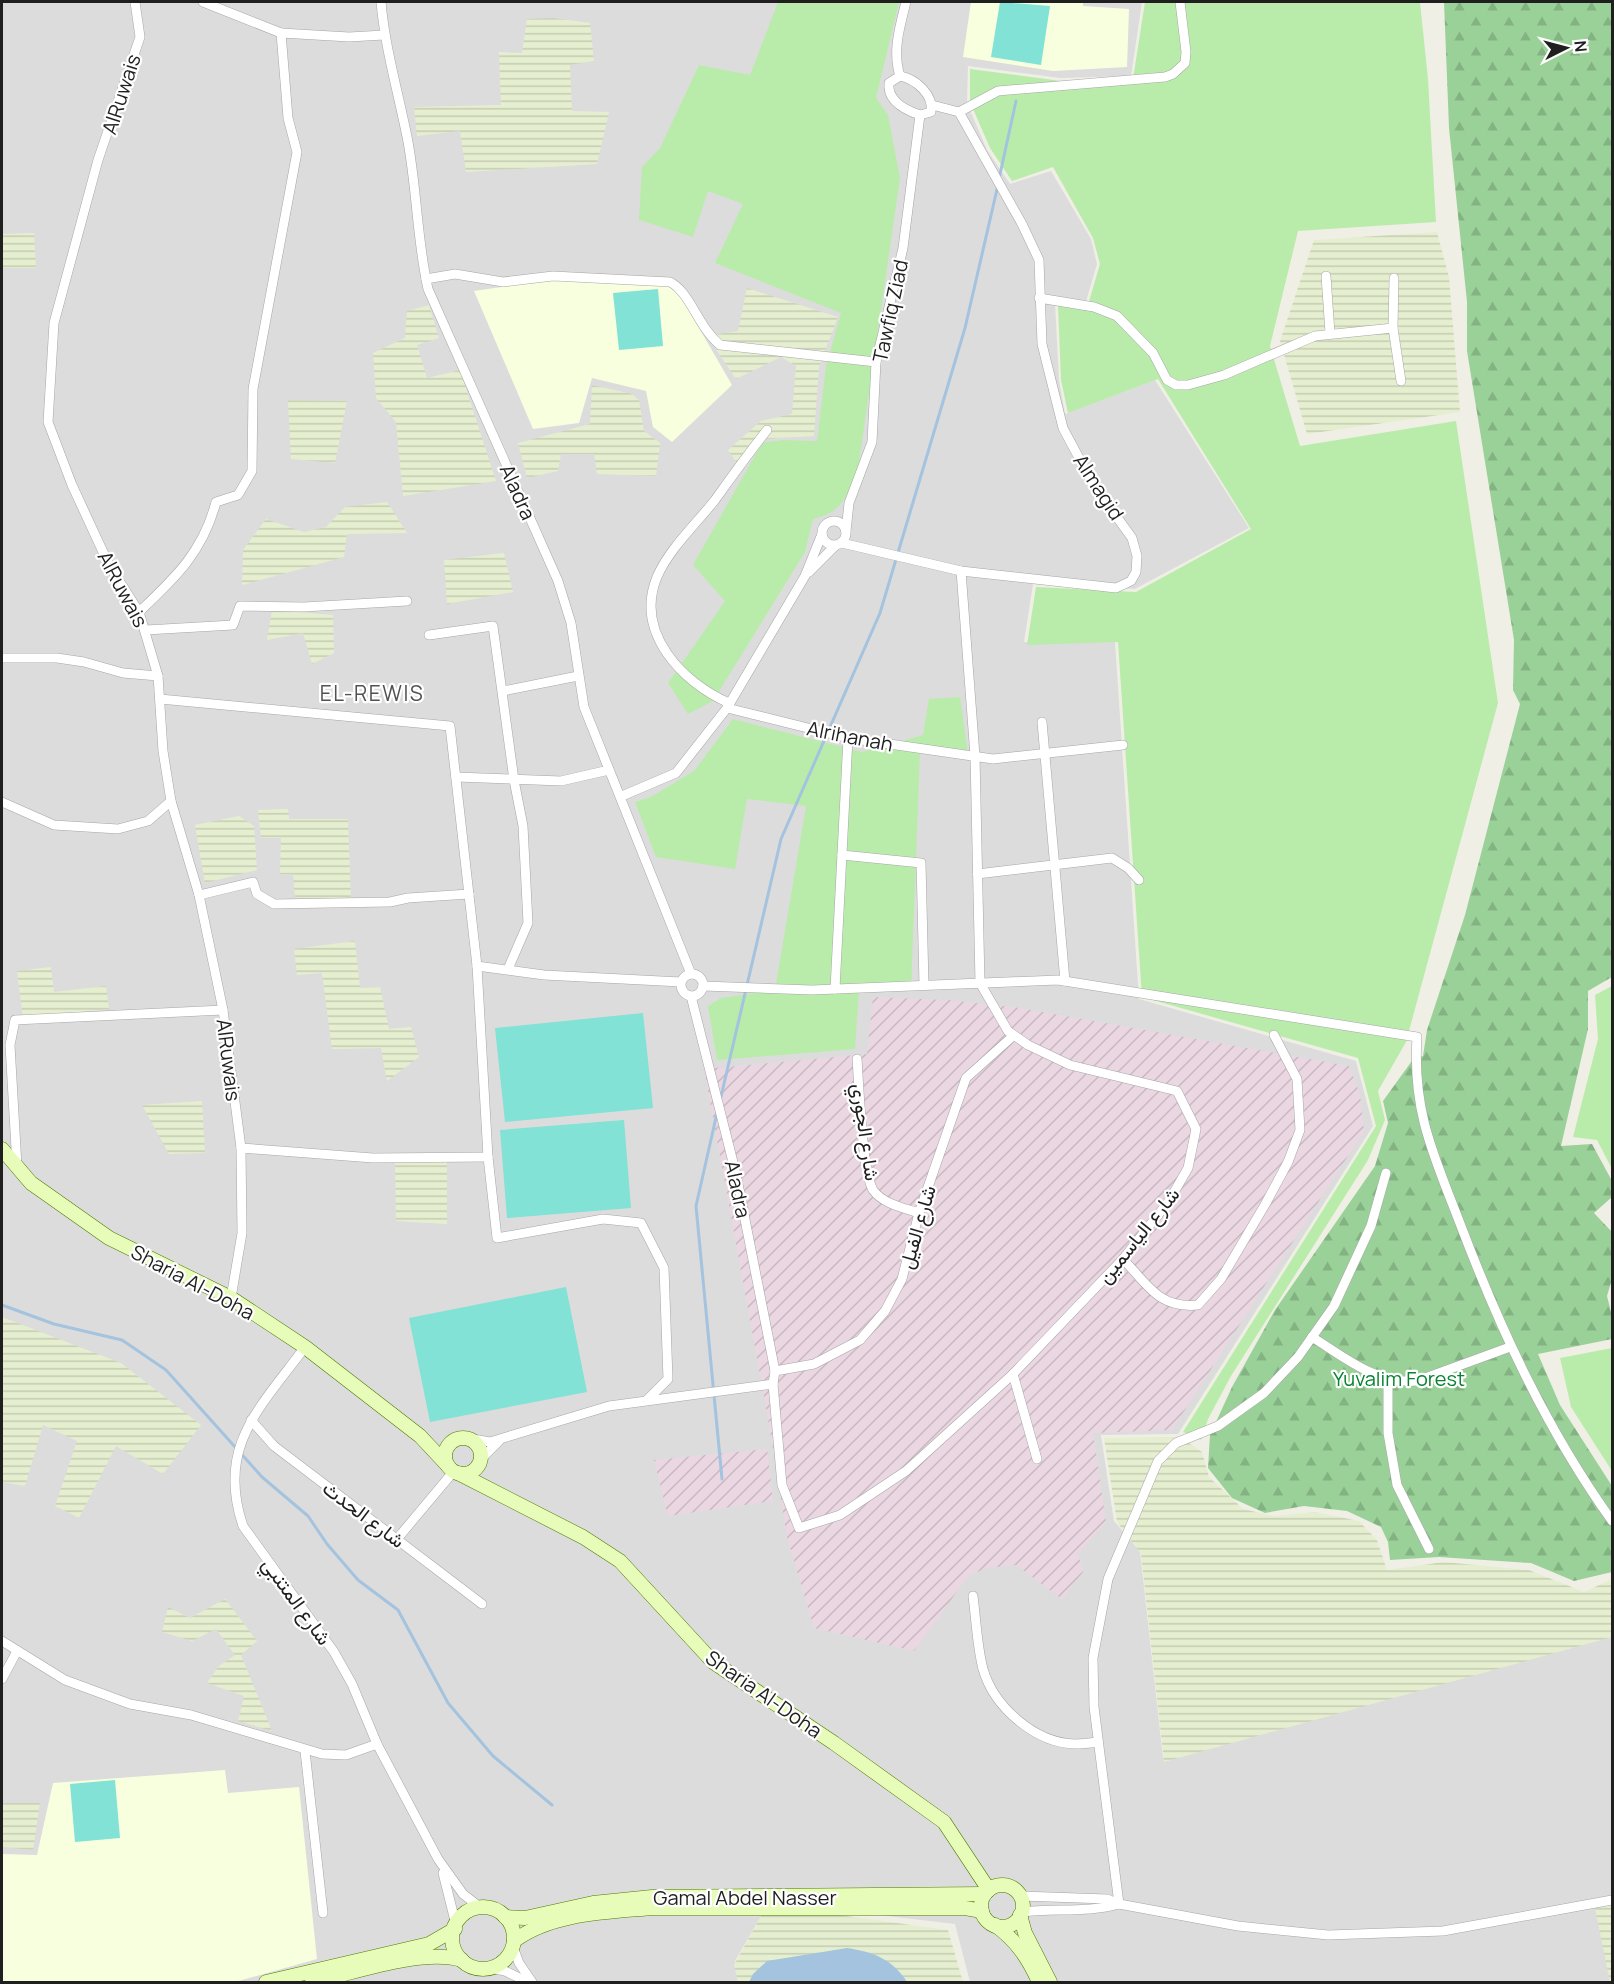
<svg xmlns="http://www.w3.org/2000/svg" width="1614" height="1984" font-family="Manrope,Vazirmatn,sans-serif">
<defs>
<pattern id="industrial-furrows" width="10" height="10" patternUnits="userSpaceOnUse" patternTransform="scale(1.5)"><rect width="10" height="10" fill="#ead7e1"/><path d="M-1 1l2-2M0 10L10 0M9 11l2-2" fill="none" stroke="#c8b8c1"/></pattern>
<pattern id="farmland-rules" width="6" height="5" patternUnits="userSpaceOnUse" patternTransform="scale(1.5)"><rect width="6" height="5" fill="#e5efd0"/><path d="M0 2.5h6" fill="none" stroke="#c4ccb2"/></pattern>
<pattern id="forest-firs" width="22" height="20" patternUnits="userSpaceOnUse" patternTransform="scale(1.5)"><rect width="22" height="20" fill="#9ad198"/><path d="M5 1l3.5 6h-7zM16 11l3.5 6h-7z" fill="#84b383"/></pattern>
</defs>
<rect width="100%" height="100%" fill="#f0efe5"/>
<path fill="#dddcdc" d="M2,2H1142L1131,76L1061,78L968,66L967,103L987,150L1010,184L1051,171L1091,239L1097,264L1085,305L1055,303L1059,380L1065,414L1155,380L1249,528L1135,589L1033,584L1024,642H1115L1139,999L1356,1061L1373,1126L1178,1434L1101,1435L1114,1521L1140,1551L1163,1758L1612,1634V1982H970L955,1924L769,1902L735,1961L738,1982H2Z"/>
<g fill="url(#industrial-furrows)">
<path d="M873,997L948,1000L1020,1008L1349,1066L1360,1094L1364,1131L1172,1430L1093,1433L1106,1522L1078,1554L1083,1572L1062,1599L1016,1565L987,1568L969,1575L914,1651L814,1628L787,1537L769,1424L704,1069L867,1054Z"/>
<path d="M767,1449L773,1501L668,1516L654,1460Z"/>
</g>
<g fill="#f7ffdf">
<path d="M971,2H1083V6L1129,9L1127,67L1053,71L963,57Z"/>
<path d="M564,278L673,283L732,385L672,442L653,427L646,391L592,378L579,423L533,429L474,291Z"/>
<path d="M225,1770L228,1793L299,1787L317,1959L235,1982H2V1854L37,1855L53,1783Z"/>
</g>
<g fill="url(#farmland-rules)">
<path d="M553,18L590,23L594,61L570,65L572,111L609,112L597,164L466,172L460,131L417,136L414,107L501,105L499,52L522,53L527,19Z"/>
<path d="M1437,232L1449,277L1460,412L1307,434L1280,341L1314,240Z"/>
<path d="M34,233L36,268H2V234Z"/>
<path d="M747,288L838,317L819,367L814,436L760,439L741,469L728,450L761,421L792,414L796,366L781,357L736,379L717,351L718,334L738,331Z"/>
<path d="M429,305L439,338L417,345L427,378L460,370L496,481L403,496L396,422L376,398L373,353L405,338L407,311Z"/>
<path d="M592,385L632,394L639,400L644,431L660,443L656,476L597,474L594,454H561L558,471L527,478L518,443L590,424Z"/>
<path d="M288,400L347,401L335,463L291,459Z"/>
<path d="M387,502L407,533L347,534L344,557L242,585L243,550L266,519L304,532L326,527L345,507Z"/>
<path d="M504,553L513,592L447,604L444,560Z"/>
<path d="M272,610L333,615L334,653L312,664L303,633L267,640Z"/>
<path d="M288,809L289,819H348L351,898H295L293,874H280L281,838H261L258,810Z"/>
<path d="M239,816L254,826L257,870L205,883L195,825Z"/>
<path d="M355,941L360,988L380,987L389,1029L411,1027L419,1057L387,1081L381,1048L332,1049L322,973L297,975L294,949Z"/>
<path d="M51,967L54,992L106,986L109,1009L23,1018L17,971Z"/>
<path d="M202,1101L205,1153L169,1154L142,1105Z"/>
<path d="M395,1160L447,1162V1224L396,1221Z"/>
<path d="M2,1317L121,1363L201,1425L163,1474L116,1446L79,1518L55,1506L77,1441L43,1425L25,1486L2,1482Z"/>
<path d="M1180,1437L1202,1452L1209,1477L1243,1509L1273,1516L1315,1512L1359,1521L1377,1540L1387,1570L1444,1562L1529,1570L1584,1592L1612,1579V1637L1164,1762L1141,1554L1117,1522L1104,1438Z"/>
<path d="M225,1599L257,1641L241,1655L272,1731L238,1721L244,1696L207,1683L219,1666L235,1655L216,1629L192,1641L162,1632L168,1607L190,1618Z"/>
<path d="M2,1803H40L33,1850L2,1847Z"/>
<path d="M1612,1902V1982H1610L1595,1908Z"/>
<path d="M767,1905L948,1930L963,1982H738L734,1965Z"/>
</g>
<g fill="#b9ecaa">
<path d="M778,2H899L876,98L888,115L900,178L858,469C847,495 844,512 813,519L805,552L713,701L688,714L668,683L725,601L693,565L762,443L782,440L817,441L826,366L841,313L715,263L743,204L708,191L693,237L639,220L642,167L660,148L699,65L750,75Z"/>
<path d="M1145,2H1420L1428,79L1436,222L1298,231L1270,346L1300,446L1456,421L1498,703L1406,1042L1378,1091L1385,1120L1368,1160L1231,1376L1208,1419L1201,1440L1183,1432L1376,1126L1358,1058L1142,997L1118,642L1027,645L1036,587L1136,592L1251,529L1158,379L1068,413L1061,380L1058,306L1087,308L1100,264L1093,238L1053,167L1012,181L990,148L970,102V69L1061,81L1133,79Z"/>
<path d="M960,697L968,753L920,752L911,991L859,990L855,1049L717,1060L708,1006L721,998L775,990L806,806L747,799L735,869L656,857L635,802L651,797L694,771L733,719L862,752L923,735L929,699Z"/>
<path d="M1612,986V1169L1597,1140L1573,1137L1598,1039L1595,995Z"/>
<path d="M1612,1348V1471L1571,1407L1560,1358Z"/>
</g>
<path fill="url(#forest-firs)" d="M1444,2H1612V977L1588,991V1029L1561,1146L1592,1144L1612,1181V1197L1594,1213L1612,1232V1279L1607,1296L1612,1316V1339L1538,1354L1560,1405L1612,1486V1572L1574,1581L1531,1563L1439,1557L1390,1560L1388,1542L1381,1527L1347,1511L1304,1506L1265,1513L1232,1498L1208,1468L1210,1435L1232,1387L1275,1310L1375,1166L1388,1123L1383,1101L1414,1058L1423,1056L1427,1030L1465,915L1520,704L1513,690L1514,640L1467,351V302L1449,128Z"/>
<g fill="#81e2d5">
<path d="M1000,2L1050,6L1041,65L991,57Z"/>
<path d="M658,289L663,346L619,350L613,293Z"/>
<path d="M643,1013L653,1108L505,1122L495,1028Z"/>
<path d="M624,1120L631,1208L507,1218L500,1130Z"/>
<path d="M566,1287L587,1392L430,1422L409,1318Z"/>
<path d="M115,1780L120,1838L75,1842L70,1784Z"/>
</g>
<path fill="#a4c3df" d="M847,1948C874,1952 892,1959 907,1982H749L753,1974L767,1961Z"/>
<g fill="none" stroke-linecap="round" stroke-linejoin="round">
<g stroke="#a4c3df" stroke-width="3">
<path d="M999,179L1016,101"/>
<path d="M720,1101L781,839L880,613L965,328L998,185"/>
<path d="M717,1113L696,1206L722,1479"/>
<path d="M2,1305L54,1324L122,1340L166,1370L262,1477L308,1516L327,1544L358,1580L398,1610L448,1703L493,1756L552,1805"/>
</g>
<defs>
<g id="street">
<path d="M135,2L140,37L98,160L54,323L48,422L72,485L109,565L139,612L158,676L163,751L171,801L199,895L223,1010L241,1148L242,1233L231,1298"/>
<path d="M381,2C385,49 399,95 408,142C417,191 417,240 428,289L558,581L571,623L584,707L691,974"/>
<path d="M281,33L349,37L384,35"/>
<path d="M900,76C916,79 934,95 931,112L920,115C905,110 887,101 889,83Z"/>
<path d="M900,76C892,51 900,26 906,2"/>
<path d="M959,112L998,91L1165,77L1173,74L1185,63L1186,52L1180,2"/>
<path d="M1326,276L1330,333"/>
<path d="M1394,278L1393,328L1401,381"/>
<path d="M426,279L455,274L503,282L553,276L670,282C690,292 698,327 720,345L876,362"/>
<path d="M1039,298L1094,307L1117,316L1153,353L1167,380L1176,385H1188L1224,375L1315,336L1393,328"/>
<circle cx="834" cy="533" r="12"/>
<path d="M846,531L849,503L872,442L876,362L903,248L920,115"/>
<path d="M842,543L961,571L1116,588L1131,581L1136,572L1137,556L1132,538L1093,484L1063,428L1042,344L1039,260L1022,224L959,112L932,105"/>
<path d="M961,571L975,756L980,983L1008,1031L1028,1045L1070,1065L1177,1091L1196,1129L1188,1168L1169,1201L1123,1259L1013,1374"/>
<path d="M809,572L835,546"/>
<path d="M139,612C175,578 203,552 216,502L238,495L252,471L253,389L297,152L288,118L281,33L203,2"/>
<path d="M146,630L233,625L240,606L304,607L407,601"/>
<path d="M429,635L493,626L514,780L523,826L528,923L508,969"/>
<path d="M2,658H57L84,662L123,673L158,676"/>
<path d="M503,691L578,676"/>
<path d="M160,699L450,726L477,966L488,1157L497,1238L603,1219L641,1223L664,1268L668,1379L647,1400"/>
<path d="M729,703C683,683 634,633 657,577C669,549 696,524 715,500C732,476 749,453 767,430"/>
<path d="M727,708L848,738L993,759L1123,745"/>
<path d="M1042,722L1065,981"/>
<path d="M456,777L561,781L609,770"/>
<path d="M622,796L676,773L727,708L805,576L822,534"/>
<path d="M2,802L54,825L118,829L148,821L171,801"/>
<path d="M842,855L921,863L924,985"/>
<path d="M977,874L1112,858L1128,868L1139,880"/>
<path d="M199,895L253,882L257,894L274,904L390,902L408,898L469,894"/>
<path d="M477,966L544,975L681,982"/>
<circle cx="692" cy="985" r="11"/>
<path d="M703,986L812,990L1058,980L1417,1037C1412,1113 1435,1158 1461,1226C1501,1331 1547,1430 1612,1521"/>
<path d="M835,989L848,738"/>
<path d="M691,996L736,1174L775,1371L773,1384L782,1485L799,1528L840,1515L906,1471L1013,1374L1037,1459"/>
<path d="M857,1059C859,1085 862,1171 873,1190C883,1204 904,1208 919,1213"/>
<path d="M241,1148L373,1158L488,1157"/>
<path d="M17,1166L10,1045L15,1020L223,1010"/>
<path d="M1123,1259C1148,1285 1159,1309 1198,1305L1221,1279L1266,1203L1288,1162L1300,1130L1297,1079L1274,1035"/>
<path d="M1312,1337C1344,1357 1377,1385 1417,1381L1510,1347"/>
<path d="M305,1347C260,1408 216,1446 243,1526L334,1652L352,1684L377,1744L438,1859L463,1894L481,1908"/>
<path d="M775,1371L814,1364L860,1340L885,1311L902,1279L919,1213L966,1078L1013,1036"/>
<path d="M1388,1379V1433L1397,1485L1429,1549"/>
<path d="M251,1420L274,1446L482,1604"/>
<path d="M467,1438L490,1442L609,1406L773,1384"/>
<path d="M481,1459L499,1441"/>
<path d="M397,1539L454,1471"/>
<path d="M973,1596C976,1619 977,1646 983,1669C994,1707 1035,1743 1075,1744C1083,1744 1091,1743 1098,1742"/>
<path d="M2,1641L65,1680L130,1704L191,1715L322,1754L346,1755L377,1744"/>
<path d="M2,1679L17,1651"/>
<path d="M305,1751L323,1913"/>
<path d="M443,1873L456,1925"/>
<path d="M1021,1896L1107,1899L1119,1904L1238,1926L1328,1935L1443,1931L1612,1900"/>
<path d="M1119,1904L1094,1707L1093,1658L1108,1579L1158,1461L1176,1443L1218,1426L1264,1393L1298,1357L1334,1306L1371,1226L1386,1173"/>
<path d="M1022,1912C1054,1908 1088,1913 1119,1904"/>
<path d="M513,1947L519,1963L532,1982"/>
<path d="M491,1968L505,1971L528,1982"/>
</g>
<g id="secondary">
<path d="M2,1149L31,1183L109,1238L231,1298L305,1347L420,1436L449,1467"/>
<circle cx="463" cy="1456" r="18"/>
<path d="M458,1473L583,1537L620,1561L713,1662L834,1743L944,1822L989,1890"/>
<circle cx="1002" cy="1906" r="21"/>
<circle cx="483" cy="1938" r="31"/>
<path d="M1020,1915L1025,1933L1050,1982"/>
<path d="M505,1917L525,1918L593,1903L652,1897L985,1894"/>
<path d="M995,1925C1017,1941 1028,1958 1039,1982"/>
<path d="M514,1941C551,1913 608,1912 653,1908H965L982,1911"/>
<path d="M266,1982L429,1944L455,1929"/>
<path d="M312,1982C354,1973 421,1948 462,1960"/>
</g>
</defs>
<use href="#street" stroke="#a6a6a6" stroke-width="10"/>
<use href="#secondary" stroke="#4e7b01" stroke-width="15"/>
<use href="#street" stroke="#fff" stroke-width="9"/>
<use href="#secondary" stroke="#e7fcb8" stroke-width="14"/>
</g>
<g text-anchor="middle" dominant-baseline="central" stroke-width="4.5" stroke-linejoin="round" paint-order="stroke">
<g font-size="20" fill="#1f1f1f" stroke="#fff">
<text transform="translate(121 94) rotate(-72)">AlRuwais</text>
<text transform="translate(890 311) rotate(-78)">Tawfiq Ziad</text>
<text transform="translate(1099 487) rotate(57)">Almagid</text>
<text transform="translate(518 492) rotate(66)">Aladra</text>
<text transform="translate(123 589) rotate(62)">AlRuwais</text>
<text transform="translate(850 736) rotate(11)">Alrihanah</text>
<text transform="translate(229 1060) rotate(83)">AlRuwais</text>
<text transform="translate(866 1132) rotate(82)">شارع الجوري</text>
<text transform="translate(738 1189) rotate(78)">Aladra</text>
<text transform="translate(917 1227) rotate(-74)">شارع الفيل</text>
<text transform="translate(1138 1235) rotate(-51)">شارع الياسمين</text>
<text transform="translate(193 1282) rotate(28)">Sharia Al-Doha</text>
<text transform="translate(364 1514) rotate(37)">شارع الحدث</text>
<text transform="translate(297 1601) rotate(54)">شارع المتنبي</text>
<text transform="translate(764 1694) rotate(35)">Sharia Al-Doha</text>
<text x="745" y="1897">Gamal Abdel Nasser</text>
</g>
<g font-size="20" fill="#088332" stroke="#fff">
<text x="1399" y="1378">Yuvalim Forest</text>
</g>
<g font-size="21" letter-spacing="1.5" fill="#525252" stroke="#fff">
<text x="372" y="693">EL-REWIS</text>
</g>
</g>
<rect width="1614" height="1984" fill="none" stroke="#1f1f1f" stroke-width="6"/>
<g transform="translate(1566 48) rotate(84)" stroke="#ffffff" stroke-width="4.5" paint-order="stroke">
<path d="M0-4.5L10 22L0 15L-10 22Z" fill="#1f1f1f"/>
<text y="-9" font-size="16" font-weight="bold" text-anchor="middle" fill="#1f1f1f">N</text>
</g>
</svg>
